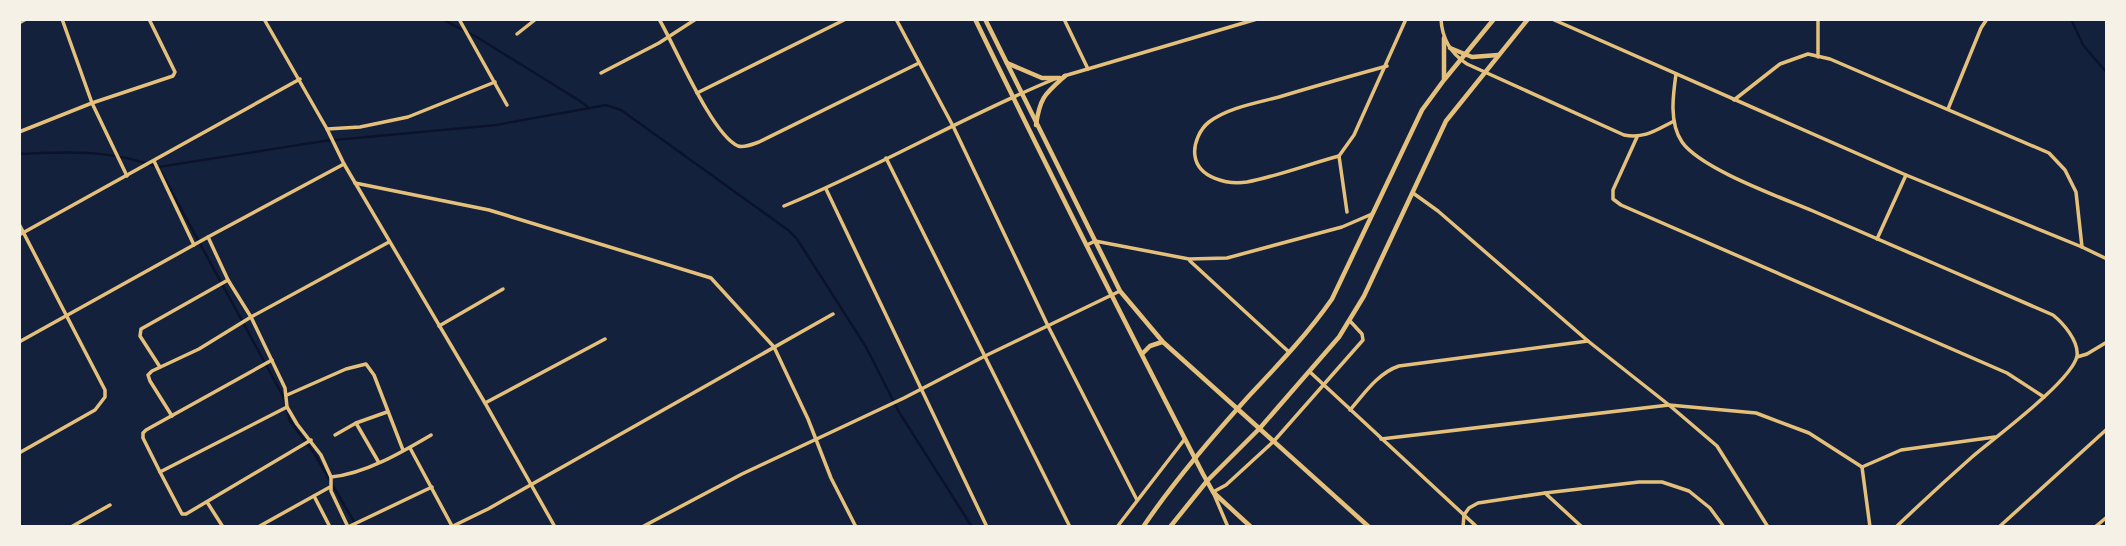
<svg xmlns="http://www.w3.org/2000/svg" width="2126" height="546" font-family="Rubik,sans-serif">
<rect width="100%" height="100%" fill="#14213d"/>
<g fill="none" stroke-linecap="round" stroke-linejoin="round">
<g stroke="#0b132b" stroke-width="2.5">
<path d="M442,19L480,39L580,101L589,108"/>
<path d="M2071,19L2083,45L2107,73"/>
<path d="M19,154C70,152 106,149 155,166"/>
<path d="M158,167L324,141L496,125L606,105L621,110L788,230L797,239L866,347L899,412L972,527"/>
<path d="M161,172L283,396L290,421L314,453L357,527"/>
</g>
<g stroke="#e5c07b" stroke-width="3.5">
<path d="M62,19L92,103L127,176"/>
<path d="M264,19L327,129L344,164L485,403L555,527"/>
<path d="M459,19L507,105"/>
<path d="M659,19C675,46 712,135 738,146C745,148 753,144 759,142L919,63"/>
<path d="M896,19L953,126L1048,326L1137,500"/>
<path d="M1064,19L1088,69"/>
<path d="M1441,19C1442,39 1450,53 1467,64L1624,135C1645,139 1656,130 1674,121"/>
<path d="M1552,19L1906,175L2082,247L2107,259"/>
<path d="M19,23L26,19"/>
<path d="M517,34L536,19"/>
<path d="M1818,57V19"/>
<path d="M601,73L659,43L696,19"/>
<path d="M1676,74C1673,95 1669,123 1682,142C1701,169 1780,197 1813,211C1893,246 1973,280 2053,315C2063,323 2079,341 2077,356C2072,381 1994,438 1972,457C1946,480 1921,503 1896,527"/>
<path d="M1064,76L1257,19"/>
<path d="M697,93L846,19"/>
<path d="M1734,100L1780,64L1808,54L1830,59L2049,153L2065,170L2076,192L2082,247"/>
<path d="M1948,109L1981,28L1987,19"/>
<path d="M327,129L360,127L408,117L495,82"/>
<path d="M19,132L92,103L173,76L175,72L149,19"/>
<path d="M1637,137L1613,190V199L1621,205L2007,373L2044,397"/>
<path d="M1339,156C1309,164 1278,176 1247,182C1228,185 1198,178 1195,156C1193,144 1200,129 1209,122C1227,108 1256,103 1279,97C1315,86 1351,76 1387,66"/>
<path d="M886,158L1070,527"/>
<path d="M154,161L194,245"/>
<path d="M355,183L489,210L711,278L774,347L808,419L831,478L856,527"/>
<path d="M826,189L987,527"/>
<path d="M1413,193L1438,211L1588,341L1669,405L1717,446L1768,527"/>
<path d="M784,206C877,168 964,116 1057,78"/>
<path d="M1347,212L1339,156L1354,135L1406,19"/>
<path d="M19,224L105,390V397L95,410L19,453"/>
<path d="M19,235L300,79"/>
<path d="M208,237L228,280L251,317L285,388L287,407L297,424L321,455L331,477C365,474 402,452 431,435"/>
<path d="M1877,239L1906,175"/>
<path d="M1087,245L1095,241L1189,259L1227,258L1342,227L1372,214"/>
<path d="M1190,261L1289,352"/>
<path d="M439,326L503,289"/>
<path d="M19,342L208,237L344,164"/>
<path d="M2077,357L2087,354L2107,342"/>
<path d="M272,360L146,430L143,433V438L160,472L287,407"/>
<path d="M160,367L140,336L141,329L228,280"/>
<path d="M1310,372L1477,527"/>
<path d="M287,395L346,369L366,364L374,375L403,450"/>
<path d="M485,403L605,339"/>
<path d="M1350,410C1364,394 1378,373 1399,366L1588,341"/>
<path d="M172,416L150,381L148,375L152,371L199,349L251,317L389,242"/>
<path d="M356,423L378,461"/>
<path d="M335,435L356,423L387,412"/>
<path d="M1381,439L1669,405L1756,413L1809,433L1862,467"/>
<path d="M410,448L452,526"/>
<path d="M1862,467L1901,450L1995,437"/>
<path d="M1862,467L1870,527"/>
<path d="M160,472L182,514H186L311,440"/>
<path d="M331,477V491L348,527L432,487"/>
<path d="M1545,493L1582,527"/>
<path d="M314,496L330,527"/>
<path d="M207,502L223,527"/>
<path d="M1464,515L1469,508L1478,503L1545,493L1639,482H1662L1689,491L1710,508L1724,527"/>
<path d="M71,527L110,505"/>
<path d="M258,527L330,487"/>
<path d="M451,527L488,509L833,314"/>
<path d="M642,527L742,474L904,398L985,356L1120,291"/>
<path d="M1117,527L1184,440"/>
<path d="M1228,527L1213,492L1226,485L1274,441L1363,340L1362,334L1350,321"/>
<path d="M1463,527L1464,515"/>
<path d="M1999,527L2107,429"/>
<path d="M2095,527L2107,517"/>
</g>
<g stroke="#e5c07b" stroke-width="4.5">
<path d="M975,19C1049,172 1125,323 1203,474L1213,492L1251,527"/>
<path d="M985,19L1120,291L1163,342L1369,527"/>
<path d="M1007,63L1042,78H1060"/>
<path d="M1036,125C1040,97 1045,94 1065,76"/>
<path d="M1143,353L1150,346L1162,342"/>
</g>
<g stroke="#e5c07b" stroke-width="4.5">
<path d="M1444,38V79"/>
<path d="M1450,48L1472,57L1498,55"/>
<path d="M1143,527C1174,481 1211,438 1248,397C1277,366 1307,335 1332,299L1422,110L1444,80L1494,19"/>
<path d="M1170,527L1207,481L1260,428L1339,337L1364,296L1446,121L1528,19"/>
</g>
</g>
<rect width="2126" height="546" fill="none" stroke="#f6f1e7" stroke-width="42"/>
</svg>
